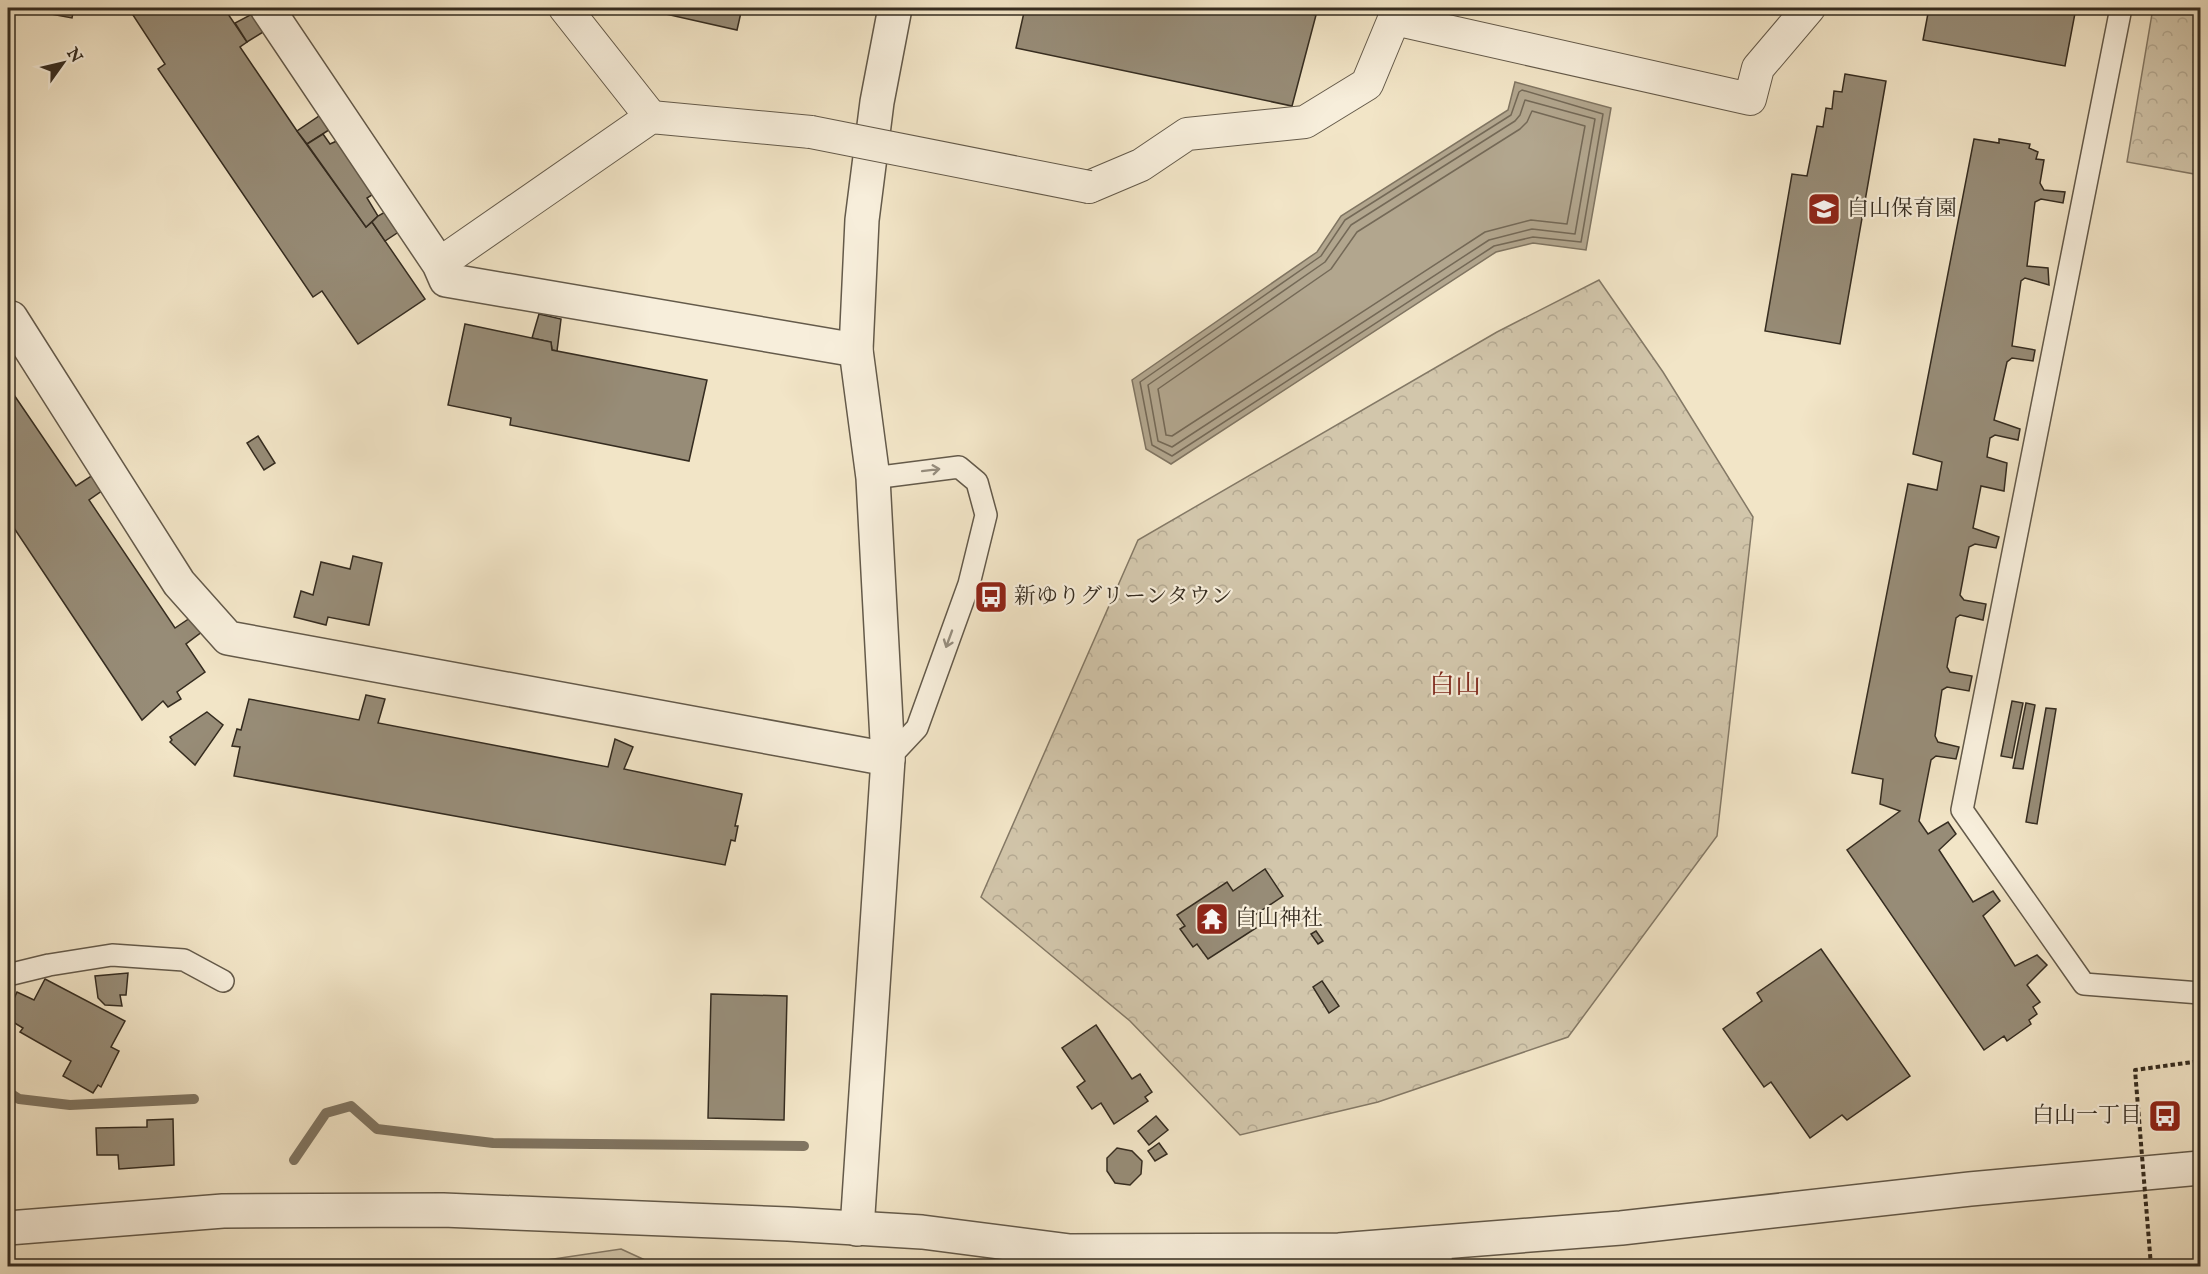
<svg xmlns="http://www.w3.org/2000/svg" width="2208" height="1274" font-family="'IM FELL English','Noto Serif JP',serif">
<defs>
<pattern id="forest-crowns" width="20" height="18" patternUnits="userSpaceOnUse" patternTransform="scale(1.5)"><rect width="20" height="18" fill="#d2c6ab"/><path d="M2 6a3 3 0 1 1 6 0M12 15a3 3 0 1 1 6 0" fill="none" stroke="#b5aa93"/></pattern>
</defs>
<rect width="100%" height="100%" fill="#f2e5c7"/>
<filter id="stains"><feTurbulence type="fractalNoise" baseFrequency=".00333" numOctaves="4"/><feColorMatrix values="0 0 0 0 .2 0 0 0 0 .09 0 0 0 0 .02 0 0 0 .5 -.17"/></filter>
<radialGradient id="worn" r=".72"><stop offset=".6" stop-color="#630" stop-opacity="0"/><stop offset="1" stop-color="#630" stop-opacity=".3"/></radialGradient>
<g fill="url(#forest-crowns)" stroke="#847966" stroke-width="1.5">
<path d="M2153,8H2200V175L2127,162Z"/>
<path d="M1599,280L1663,372L1753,517L1717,836L1568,1037L1378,1102L1240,1135L1130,1021L981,897L1138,540L1497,332Z"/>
<path d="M621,1249L658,1266H506Z"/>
</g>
<path fill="#b2a68e" stroke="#807562" stroke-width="1.5" d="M1515,82L1611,108L1586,250L1533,243L1496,252L1171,464L1146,449L1132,380L1317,252L1341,216L1508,110Z"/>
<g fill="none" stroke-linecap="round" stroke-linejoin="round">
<g stroke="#746957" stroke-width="1.5">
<path d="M1522,90L1603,114L1581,242L1533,237L1494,246L1172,456L1152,445L1140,382L1321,256L1345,220L1511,115L1519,92Z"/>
<path d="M1525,100L1595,119L1575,234L1532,229L1489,240L1172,447L1158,441L1148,385L1325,262L1351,225L1515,121L1520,115Z"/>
<path d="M1532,111L1585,126L1567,224L1531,220L1485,232L1172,436L1166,435L1158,389L1331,269L1357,232L1520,129L1527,122Z"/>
</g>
<g stroke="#807562" stroke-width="10">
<path d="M8,1092L19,1099L70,1105L194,1099"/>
<path d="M294,1160L326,1113L351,1106L377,1129L493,1143L804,1146"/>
</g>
</g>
<g fill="#978c77" stroke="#352c20" stroke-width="1.5">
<path d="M18,8H74L72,18Z"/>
<path d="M132,8H224L247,42L240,47L297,131L366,227L372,222L425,299L358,344L322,291L313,297L158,69L165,64L129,9Z"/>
<path d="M662,8H742L737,30L661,13Z"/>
<path d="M1025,8H1280L1316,15L1292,106L1016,48Z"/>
<path d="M1929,8H2076L2065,66L1923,40Z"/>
<path d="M256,12L268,29L247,42L235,23Z"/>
<path d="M1845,74L1886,81L1840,344L1765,331L1792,174L1807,176L1817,126L1823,127L1826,108L1832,109L1834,91L1842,92Z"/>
<path d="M322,114L332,128L307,144L297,131Z"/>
<path d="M323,134L330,144L339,140L375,193L367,198L378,216L366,227L307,144Z"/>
<path d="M1974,139L1999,143V139L2030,144L2029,148L2038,152L2036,159L2044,160L2040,183L2044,190L2065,192L2063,203L2041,199L2035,202L2027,266L2048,268L2049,285L2025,278L2021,281L2012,346L2035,350L2033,361L2012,358L2007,362L1994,420L2020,429L2018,440L1995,435L1990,438L1987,457L2007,463L2004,491L1981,486L1973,528L1999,537L1996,548L1975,544L1969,547L1960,595L1964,600L1986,604L1983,620L1960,615L1956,618L1947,667L1950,672L1972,676L1969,691L1947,687L1942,690L1935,736L1938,742L1959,747L1956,759L1936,756L1931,760L1919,821L1928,834L1948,822L1956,834L1939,850L1973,902L1993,891L2000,901L1983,916L2015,966L2037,955L2047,965L2027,985L2040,1002L2033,1007L2037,1014L2029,1020L2031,1024L2007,1041L2004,1036L1984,1050L1847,850L1900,811L1880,804L1883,779L1852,773L1908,484L1937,490L1942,462L1913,454Z"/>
<path d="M392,208L406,227L385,241L372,222L378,216Z"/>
<path d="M539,314L561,319L557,351L552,350L551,342L532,338Z"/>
<path d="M465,324L551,342L552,350L707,380L689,461L510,425L511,418L448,405Z"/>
<path d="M12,392L76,486L96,473L106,488L89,500L175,628L193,616L203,631L186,644L205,672L177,692L181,699L168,707L163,701L142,720L8,519V395Z"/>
<path d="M258,436L275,463L264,470L247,443Z"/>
<path d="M353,556L382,563L369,625L328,617L326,625L294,617L301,591L313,595L321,562L350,569Z"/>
<path d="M366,695L385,699L378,723L608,767L615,739L633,747L624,769L742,794L735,826H738L735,841L731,840L725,865L234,776L240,747L232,746L237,729L241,730L249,699L359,720Z"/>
<path d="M2012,701L2023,703L2012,758L2001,756Z"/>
<path d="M2026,703L2035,705L2023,769L2013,768Z"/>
<path d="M2046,708L2056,709L2037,824L2026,822Z"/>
<path d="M207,712L223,725L195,765L170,742L172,740L170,737Z"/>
<path d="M1265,869L1283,896L1249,919L1256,928L1208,959L1197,944L1193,947L1180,929L1185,926L1177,915L1227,882L1233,891Z"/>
<path d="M1316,931L1323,941L1318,944L1311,934Z"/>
<path d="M1821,949L1910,1076L1847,1120L1842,1115L1810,1138L1771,1082L1764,1087L1723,1029L1762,1001L1757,993Z"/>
<path d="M128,973L126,995H120L122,1006L105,1005L98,998L95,976Z"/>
<path d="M45,979L125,1021L111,1047L119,1051L101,1087L98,1085L93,1093L63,1076L71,1061L20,1032L23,1028L8,1019V1012L17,992L34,1000Z"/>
<path d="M1322,981L1339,1006L1329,1013L1313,987Z"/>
<path d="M711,994L787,996L784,1120L708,1118Z"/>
<path d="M1096,1025L1132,1079L1140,1074L1152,1092L1145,1097L1148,1101L1114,1124L1101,1103L1092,1109L1077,1087L1085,1081L1062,1048Z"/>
<path d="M1156,1116L1168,1130L1149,1145L1138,1131Z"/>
<path d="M173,1119L174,1165L119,1169L118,1155H97L96,1128L147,1127V1120Z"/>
<path d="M1159,1143L1167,1154L1155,1161L1148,1151Z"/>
<path d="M1117,1148L1132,1151L1142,1161L1141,1174L1130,1185L1115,1183L1107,1171V1158Z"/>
</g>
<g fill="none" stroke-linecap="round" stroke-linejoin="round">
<defs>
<g id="service">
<path d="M2121,8L1962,810L2084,984L2200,993"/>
<path d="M873,478L959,467L977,482L986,515L969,584L917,728L888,759"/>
<path d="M8,975L49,965L112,955L184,960L223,981"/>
</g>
<g id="pedestrian">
<path d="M565,8L651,117"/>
<path d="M1394,19L1750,99L1758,68L1809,8"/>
<path d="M1089,187L1141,165L1187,134L1305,122L1367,84L1394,19V8"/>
<path d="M439,264L651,117L811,132"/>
</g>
<g id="minor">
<path d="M267,8L439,264L446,280L856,350"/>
<path d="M8,317L11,318L179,583L228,638L888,759"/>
<path d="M1433,1243L1436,1266"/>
</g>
<g id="tertiary">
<path d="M8,1228L223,1211L443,1210L788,1224L922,1232L1070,1251L1339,1250L1621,1228L1970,1189L2200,1168"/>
<path d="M857,1229L888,759L873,478L856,350L862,220L877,102L895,8"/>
</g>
</defs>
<use href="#service" stroke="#645a4a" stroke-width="24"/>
<use href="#pedestrian" stroke="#645a4a" stroke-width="34"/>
<use href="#minor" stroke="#645a4a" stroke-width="36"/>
<use href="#tertiary" stroke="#645a4a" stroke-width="36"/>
<use href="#service" stroke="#f7eedb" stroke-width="21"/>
<use href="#pedestrian" stroke="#f7eedb" stroke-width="32"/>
<use href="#minor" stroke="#f7eedb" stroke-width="33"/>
<use href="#tertiary" stroke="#f7eedb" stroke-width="33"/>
<defs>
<path id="pedestrian-bridge" d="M811,132L1089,187"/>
</defs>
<use href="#pedestrian-bridge" stroke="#645a4a" stroke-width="34" stroke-linecap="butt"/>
<path stroke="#352c20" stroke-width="4" stroke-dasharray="4.5 3" stroke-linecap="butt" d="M2151,1266L2135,1070L2200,1061"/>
<use href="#pedestrian-bridge" stroke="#f7eedb" stroke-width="32"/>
</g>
<defs><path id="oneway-shaft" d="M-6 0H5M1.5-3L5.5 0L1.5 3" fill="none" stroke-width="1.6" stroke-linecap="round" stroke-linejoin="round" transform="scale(1.5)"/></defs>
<g stroke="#968d7e">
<use href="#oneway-shaft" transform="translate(931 470) rotate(-7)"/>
<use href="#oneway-shaft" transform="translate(949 639) rotate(110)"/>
</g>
<defs>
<symbol id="school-square" viewBox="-11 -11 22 22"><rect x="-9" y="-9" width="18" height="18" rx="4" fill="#8f2418" stroke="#f7eedb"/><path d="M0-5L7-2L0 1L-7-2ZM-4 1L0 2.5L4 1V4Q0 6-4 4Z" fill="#fff"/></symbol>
<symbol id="bus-square" viewBox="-11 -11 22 22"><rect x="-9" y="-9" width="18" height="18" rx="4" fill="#8f2418" stroke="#f7eedb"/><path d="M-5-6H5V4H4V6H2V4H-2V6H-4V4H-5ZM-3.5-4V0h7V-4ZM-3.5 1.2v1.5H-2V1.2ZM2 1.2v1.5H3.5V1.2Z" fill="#fff"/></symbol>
<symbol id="temple-square" viewBox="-11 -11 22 22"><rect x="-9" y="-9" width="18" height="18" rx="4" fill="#8f2418" stroke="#f7eedb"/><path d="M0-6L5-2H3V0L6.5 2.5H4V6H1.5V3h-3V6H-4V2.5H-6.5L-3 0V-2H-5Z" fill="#fff"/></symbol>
</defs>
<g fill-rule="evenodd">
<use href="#school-square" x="1805" y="190" width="38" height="38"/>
<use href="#bus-square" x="972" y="578" width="38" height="38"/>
<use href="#temple-square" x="1193" y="900" width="38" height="38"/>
<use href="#bus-square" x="2146" y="1097" width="38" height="38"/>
</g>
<g text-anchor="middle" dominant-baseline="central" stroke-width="4.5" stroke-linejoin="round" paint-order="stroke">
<g font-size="22" fill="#352c20" stroke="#f7eedb" text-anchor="start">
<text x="1847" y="209">白山保育園</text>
<text x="1014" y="597">新ゆりグリーンタウン</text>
<text x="1235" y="919">白山神社</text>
<text x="2142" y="1116" text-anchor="end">白山一丁目</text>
</g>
<g font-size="26" fill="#7a1f14" stroke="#f7eedb">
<text x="1455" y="685">白山</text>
</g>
</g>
<rect width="2208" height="1274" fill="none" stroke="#f2e5c7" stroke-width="30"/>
<rect x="9" y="9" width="2190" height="1256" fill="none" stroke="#352c20" stroke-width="3"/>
<rect x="15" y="15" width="2178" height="1244" fill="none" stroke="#352c20" stroke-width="1.5"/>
<g transform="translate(63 63) rotate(56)" stroke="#f7eedb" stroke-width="4.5" paint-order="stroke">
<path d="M0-4.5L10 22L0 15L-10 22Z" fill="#352c20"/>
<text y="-9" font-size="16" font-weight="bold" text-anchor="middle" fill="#352c20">N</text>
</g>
<rect width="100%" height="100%" filter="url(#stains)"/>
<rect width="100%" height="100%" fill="url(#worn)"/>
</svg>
